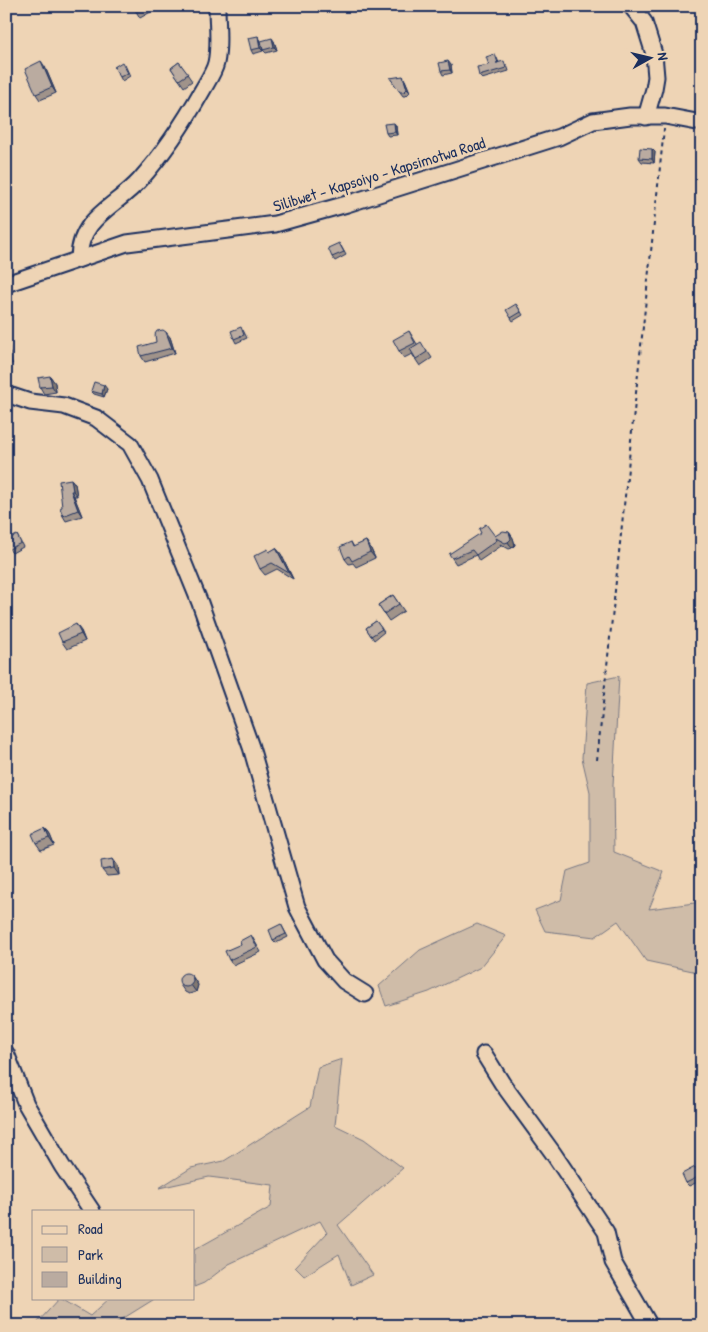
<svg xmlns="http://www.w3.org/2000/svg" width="708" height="1332" font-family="'Patrick Hand',sans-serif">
<rect width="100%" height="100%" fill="#eed4b5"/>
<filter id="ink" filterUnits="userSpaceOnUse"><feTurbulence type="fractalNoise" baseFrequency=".02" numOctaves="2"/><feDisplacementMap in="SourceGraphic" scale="10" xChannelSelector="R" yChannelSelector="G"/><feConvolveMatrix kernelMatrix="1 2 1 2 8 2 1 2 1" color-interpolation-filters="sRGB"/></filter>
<g filter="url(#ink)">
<g fill="#cfbca8" stroke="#757683">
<path d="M619,676L613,785L614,852L664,872L649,909L702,902V973L646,961L618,921L595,937L545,931L535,910L561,900L567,871L590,863V792L582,758L587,683Z"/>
<path d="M477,924L506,936L481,967L429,992L386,1006L379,986L420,950Z"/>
<path d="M342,1059L335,1125L364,1139L403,1168L338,1225L373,1275L351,1285L339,1254L304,1276L295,1267L327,1233L320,1221L229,1264L204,1283L194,1287V1250L271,1207L273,1185L209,1177L159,1188L191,1168L224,1161L310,1107L318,1067Z"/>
<path d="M60,1298L90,1316L110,1298H156L111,1326H6L37,1323Z"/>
</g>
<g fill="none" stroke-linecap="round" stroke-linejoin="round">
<defs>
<g id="minor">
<path d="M631,6L644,22L654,54L656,77L654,89L646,117"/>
<path d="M79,259C79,218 115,207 139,181C164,153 184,123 202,91C207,82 214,72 216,63C220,45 217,25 217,6"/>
<path d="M6,284L127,243L275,224L347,204L559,137L593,121L630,116H665L702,123"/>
<path d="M6,394L30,402L64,406L96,418L130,444L150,480L200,603L251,747L297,907L325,960L344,981L365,994"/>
<path d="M6,1053L26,1104L62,1166L92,1211"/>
<path d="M484,1054L502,1083L553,1153L606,1232L613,1262L650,1326"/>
</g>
</defs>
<use href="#minor" stroke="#1b2f5e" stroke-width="19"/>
<path stroke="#1b2f5e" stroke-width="2" stroke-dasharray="4 4" stroke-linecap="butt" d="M597,760L664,129"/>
<use href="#minor" stroke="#eed4b5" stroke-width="15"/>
</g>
<g fill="#a0938a" stroke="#1b2f5e">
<path d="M133,6H154L156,9L140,18Z"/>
<path d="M260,39L263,51L253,54L251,50Z"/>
<path d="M274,41L277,50L266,53L263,50Z"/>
<path d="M497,58L499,63L507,65L509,71L482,79L479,76L489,65Z"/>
<path d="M179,62L192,81L184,87L171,68Z"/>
<path d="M125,65L130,76L122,81L120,77Z"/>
<path d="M451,65L452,73L443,75L441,71Z"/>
<path d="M45,67L56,93L40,100L36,94Z"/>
<path d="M390,78L405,80L410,92L406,96H403Z"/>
<path d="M394,123L396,126L397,135L388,136L386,133Z"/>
<path d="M652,149L655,152L654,163L642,162L639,158Z"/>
<path d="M341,246L346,255L335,261L332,257Z"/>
<path d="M516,304L523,315L513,321L511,318Z"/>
<path d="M243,330L247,338L236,343L234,339Z"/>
<path d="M409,331L417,344L426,349L432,358L420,366L412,354L404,358L399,351Z"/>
<path d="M6,332L12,364L6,365Z"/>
<path d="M170,337L175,353L145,362L141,356L156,342Z"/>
<path d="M50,376L55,383L56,392L44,394L40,387Z"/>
<path d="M107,389L104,397L94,394L91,391Z"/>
<path d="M71,479L75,484L77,496H74L82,516L66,521L63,516Z"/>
<path d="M509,532L513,538L515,545L512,548L509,549L500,544L501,546L479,561L476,555L456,564L452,558L495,536Z"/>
<path d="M17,535L23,547L12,553L9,549Z"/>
<path d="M366,541L370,547L375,558L356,567L353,563L349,564L345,559L351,542L354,547Z"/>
<path d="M276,548L281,554L293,579L277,569L265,575L260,569L270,552Z"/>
<path d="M393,595L404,611L389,621L378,605Z"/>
<path d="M376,621L384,632L374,640L366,628Z"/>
<path d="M81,631L85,641L67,649L62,642Z"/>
<path d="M45,828L50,835L54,845L41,850L36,843Z"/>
<path d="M118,866L119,875L107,876L102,870Z"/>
<path d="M281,924L288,937L276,943L273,940Z"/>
<path d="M251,935L261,952L233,965L229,960L241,944Z"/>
<path d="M191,974L198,985L196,992L189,994L185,992L180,985Z"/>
<path d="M695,1167L702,1180L689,1186L686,1183Z"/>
</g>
<g fill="#827870" stroke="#1b2f5e">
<path d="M258,36L260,39L263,51L260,48Z"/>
<path d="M272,38L274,41L277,50L274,47Z"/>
<path d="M41,61L45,67L56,93L52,87Z"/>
<path d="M448,61L451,65L452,73L450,70Z"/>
<path d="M403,76L405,80L410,92L407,89Z"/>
<path d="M394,123L396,126L397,135L395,132Z"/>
<path d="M652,149L655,152L654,163L652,159Z"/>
<path d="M6,332L12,364L6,356Z"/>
<path d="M166,332L170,337L175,353L172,348Z"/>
<path d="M50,376L55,383L56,392L52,386Z"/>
<path d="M104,385L107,389L104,397L102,394Z"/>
<path d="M71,479L75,484L77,496L73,491Z"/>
<path d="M71,491L74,496L82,516L78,510Z"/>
<path d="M509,532L513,538L515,545L512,548L508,542Z"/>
<path d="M366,541L370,547L375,558L370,552Z"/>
<path d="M276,548L281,554L293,579L289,573Z"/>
<path d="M76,624L81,631L85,641L81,634Z"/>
<path d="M45,828L50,835L54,845L49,838Z"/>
<path d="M113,859L118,866L119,875L114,868Z"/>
<path d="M193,978L198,985L196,992L191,985Z"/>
</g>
<g fill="#baaba0" stroke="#1b2f5e">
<path d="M133,6H146L136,12Z"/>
<path d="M258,36L260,48L251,50L248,38Z"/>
<path d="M272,38L274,47L263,50L261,41Z"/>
<path d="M495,54L498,63H496L504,61L506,68L479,76L477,67L489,65L486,57Z"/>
<path d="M41,61L52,87L36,94L25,69Z"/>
<path d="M448,61L450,70L441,71L439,63Z"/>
<path d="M122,62L128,73L120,77L114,67Z"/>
<path d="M179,62L188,74L179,80L171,68Z"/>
<path d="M403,76L407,89L404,92H400L390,78Z"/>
<path d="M394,123L395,132L386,133L384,124Z"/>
<path d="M640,148L652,149V159L639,158Z"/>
<path d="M339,243L344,252L332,257L328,248Z"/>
<path d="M516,304L521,312L511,318L506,310Z"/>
<path d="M241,327L244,335L234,339L231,331Z"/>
<path d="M163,330L166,332L172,348L141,356L139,347L156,342L155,334L157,331Z"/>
<path d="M409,331L415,343L399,351L393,340Z"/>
<path d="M421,342L427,352L416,359L410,349Z"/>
<path d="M50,376L52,386L40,387L38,378Z"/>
<path d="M94,382L104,385L102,394L91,391Z"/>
<path d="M71,479L73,491H71L78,510L63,516L60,508L62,507L59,481Z"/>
<path d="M486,524L495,536L503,531L509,532L511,539L508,542L505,543L496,538L497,540L476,555L472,550L452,558L449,554L481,533L479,529Z"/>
<path d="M17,535L21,543L9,549L6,543V540Z"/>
<path d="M366,541L370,552L352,561L349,556L345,559L340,547L351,542L353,547Z"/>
<path d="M276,548L289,573L272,563L260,569L254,556L268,549L269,552Z"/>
<path d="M393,595L399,604L384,614L378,605Z"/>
<path d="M376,621L382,629L371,636L366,628Z"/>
<path d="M76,624L81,634L62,642L58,633Z"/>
<path d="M45,828L49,838L36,843L32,834Z"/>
<path d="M113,859L114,868L102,870L101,861Z"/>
<path d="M281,924L286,934L273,940L269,930Z"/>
<path d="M251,935L257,947L229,960L225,951L241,944L240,941Z"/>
<circle cx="186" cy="980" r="7"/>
<path d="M695,1167L700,1176L686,1183L682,1174Z"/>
</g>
</g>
<g text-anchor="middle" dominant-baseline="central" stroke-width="5" stroke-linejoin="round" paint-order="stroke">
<g font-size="16" fill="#1b2f5e" stroke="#eed4b5">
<text transform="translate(379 174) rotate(-17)">Silibwet - Kapsoiyo - Kapsimotwa Road</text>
</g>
</g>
<rect width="708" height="1332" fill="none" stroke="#eed4b5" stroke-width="25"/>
<rect x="12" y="12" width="683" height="1307" fill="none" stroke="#1b2f5e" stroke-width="2" filter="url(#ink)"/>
<rect x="32" y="1210" width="162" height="90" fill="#eed4b5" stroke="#9a9292"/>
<rect x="42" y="1226" width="25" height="8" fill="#eed4b5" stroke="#9a9292"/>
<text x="78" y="1234" font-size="15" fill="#1b2f5e">Road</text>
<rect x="42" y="1247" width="25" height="15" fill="#cfbca8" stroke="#9a9292"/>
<text x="78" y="1260" font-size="15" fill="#1b2f5e">Park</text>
<rect x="42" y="1272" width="25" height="15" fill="#baaba0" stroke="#9a9292"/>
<text x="78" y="1284" font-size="15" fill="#1b2f5e">Building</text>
<g transform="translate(650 58) rotate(82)" stroke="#eed4b5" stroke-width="4" paint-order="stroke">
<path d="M0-4L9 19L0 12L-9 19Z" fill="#1b2f5e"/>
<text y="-8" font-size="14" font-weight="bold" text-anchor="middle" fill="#1b2f5e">N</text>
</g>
</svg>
